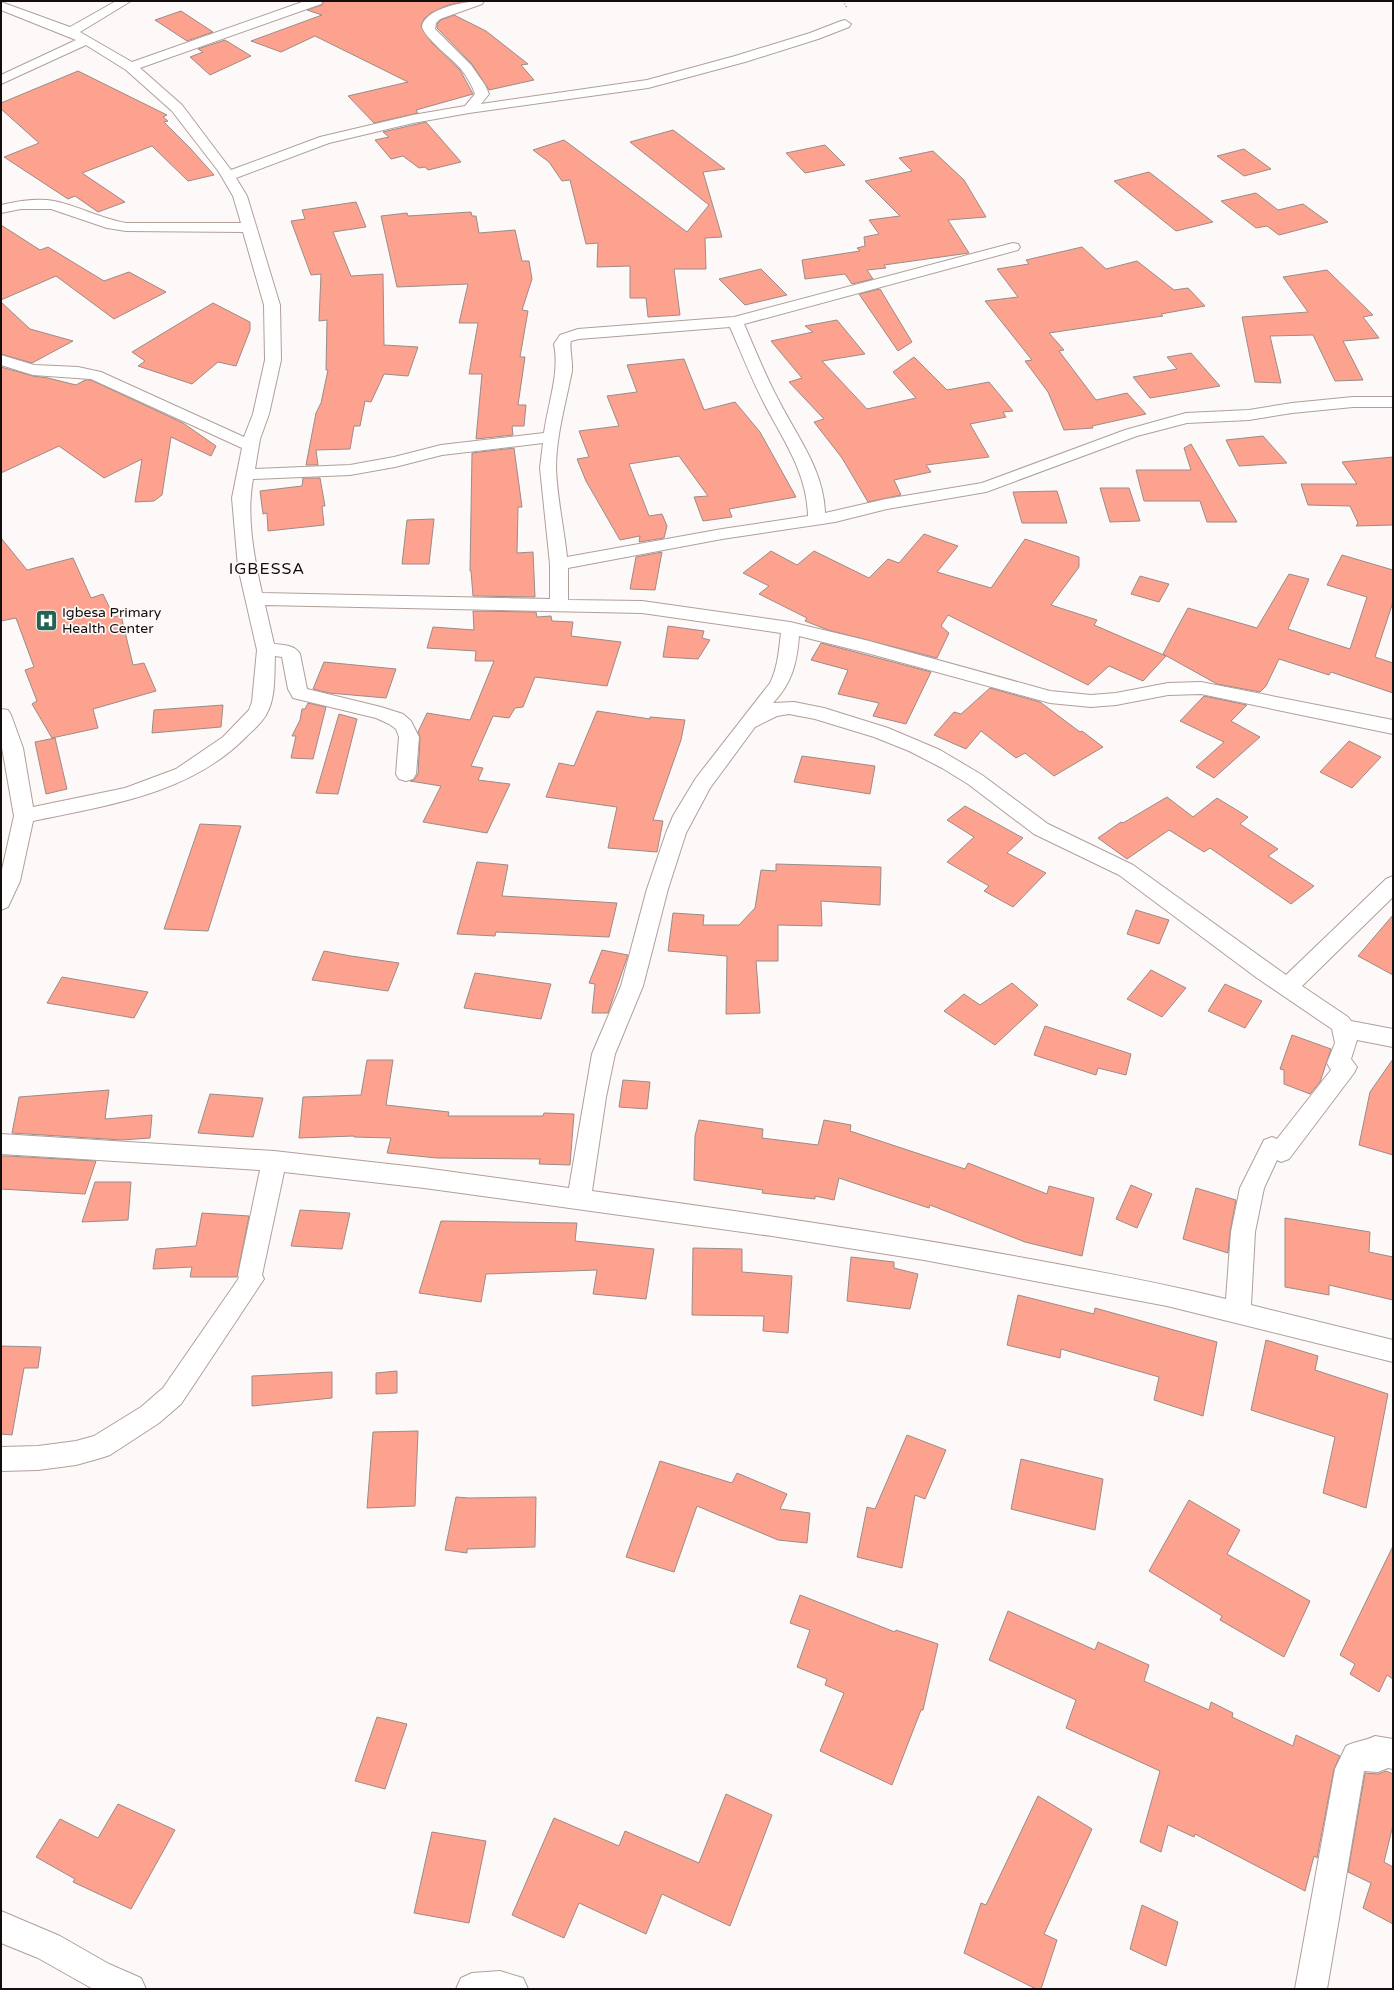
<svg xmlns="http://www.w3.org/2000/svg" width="1394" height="1990" font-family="'Varela Round',sans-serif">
<rect width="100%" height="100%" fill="#fdf9f8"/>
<g fill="#fca28e" stroke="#9d8b87">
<path d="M324,1H466L448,5L431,13L424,19L421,26L432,43L460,70L473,94L416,110L418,113L374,123L348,96L408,82L315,36L281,52L251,41L322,15L307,10L322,5Z"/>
<path d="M181,11L213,32L187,41L155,20Z"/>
<path d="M454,15L486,31L528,64L521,65L534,80L489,90L472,64L437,28V24L441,20Z"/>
<path d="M225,40L251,56L210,75L190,57L203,52L198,49Z"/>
<path d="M78,71L167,115L163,117L168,121L164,122L190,148L214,175L188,181L152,146L82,173L125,202L98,212L75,196L68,199L4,157L39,143L1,109V103Z"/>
<path d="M426,122L461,162L428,170L425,167L419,168L403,156L391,159L375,140L389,137L383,132Z"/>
<path d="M673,130L725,169L703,172L722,237L705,238L706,269H674L680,315L648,317L646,298H630V266L597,267L598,243L586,244L570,180L562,181L549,162L533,150L564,140L687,232L709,205L630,142Z"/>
<path d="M825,145L845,165L805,173L786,153Z"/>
<path d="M1244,149L1271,169L1244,176L1217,156Z"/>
<path d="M933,151L964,180L986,217L948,220L969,253L884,265L886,268L867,270L873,279L852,284L845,274L805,279L802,260L860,251L857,248L865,246L864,237L879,234L869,220L900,216L865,181L912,171L899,158Z"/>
<path d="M1149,172L1213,222L1176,231L1114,181Z"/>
<path d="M1256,193L1278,210L1303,204L1328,222L1279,235L1267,226L1256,228L1221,201Z"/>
<path d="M356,202L366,227L333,232L351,276L383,274L384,345L418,347L408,376L384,374L371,402L365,401L360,426H354L350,449L316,450L318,465H306L316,413L321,403L328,370H326L327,320L319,321L321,274L311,275L291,221L305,219L302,210Z"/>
<path d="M471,212L472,216H476L479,233L515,230L522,261H529L532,279L522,310L528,311L520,357H525L518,405H526L524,426H512L513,435L476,439L482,374H469L478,323H459L468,284L397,287L381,216L407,213L408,216Z"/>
<path d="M1,225L40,250L48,247L104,281L129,272L166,292L114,319L56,276L1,300Z"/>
<path d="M1082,247L1106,269L1137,261L1174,290L1188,288L1205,306L1161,314L1163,316L1049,333L1064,350L1059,351L1096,400L1127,393L1146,414L1092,426L1093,428L1064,430L1048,392L1025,361L1032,360L985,301L1018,297L997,269L1029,264L1026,260Z"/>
<path d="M761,269L787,295L745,305L719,279Z"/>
<path d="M1327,270L1373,315L1363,317L1379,338L1343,341L1363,380L1335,381L1313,335L1270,336L1281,383L1255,382L1242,317L1308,312L1283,277Z"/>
<path d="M880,289L912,342L898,351L859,294Z"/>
<path d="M1,302L30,329L73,341L32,363L1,354Z"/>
<path d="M213,303L250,322V330L236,366L218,362L192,384L138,366L145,361L132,352Z"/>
<path d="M837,320L865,354L822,361L867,409L916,398L893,372L914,357L947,390L989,382L1013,411L1003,412L1006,417L970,424L989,457L926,465L931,472L894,480L901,495L868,502L842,458L814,422L824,419L789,382L802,378L771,341L813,332L805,326Z"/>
<path d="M1191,353L1220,386L1150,398L1133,377L1177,369L1167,357Z"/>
<path d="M684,359L704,410L735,402L760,432L796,497L729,509L732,517L703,521L694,497L708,496L679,456L629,464L649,516L662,514L667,526L664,538L639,542L640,536L620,540L586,481L577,459L589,457L579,431L619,426L607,396L637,392L627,365Z"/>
<path d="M1,367L33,376L48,378L76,385L85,380H91L183,423L216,446L211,456L171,437L162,495L154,501L135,502L142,459L104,478L59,446L1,473Z"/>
<path d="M1263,436L1287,463L1239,466L1226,440Z"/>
<path d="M1191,444L1219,492L1237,522H1207L1200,501H1144L1136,470H1191L1184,448Z"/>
<path d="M514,448L522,507H518L517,553L533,552L535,597L473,596L471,571H470L472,453Z"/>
<path d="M1393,457V525L1356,526L1358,523L1350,506L1308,505L1301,484H1357L1342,462Z"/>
<path d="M303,478H320L325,506H322L324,525L268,531L267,513L263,514L260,491L302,486Z"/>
<path d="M1100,488H1129L1140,521L1110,522Z"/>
<path d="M1057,491L1067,523H1022L1013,492Z"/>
<path d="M434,519L429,564H402L407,520Z"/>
<path d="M924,534L958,546L937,572L991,588L1025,539L1079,557V567L1051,605L1097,620L1094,625L1166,656L1143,681L1109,666L1088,685L948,615L941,626L949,633L937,658L828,630L805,621L807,618L759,594L769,586L743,573L771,551L797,565L814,551L869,578L888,559L899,563Z"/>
<path d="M1,538L27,570L73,558L91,598L103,594L114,617L121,615L133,665L144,663L156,691L93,709L98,728L52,738L32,704L37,701L25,670L34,667L16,618L1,621Z"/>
<path d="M662,552L655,590L630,589L636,557Z"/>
<path d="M1342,555L1393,570V602L1375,657L1393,663V693L1331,672L1329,675L1279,659L1266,686L1260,692L1217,684L1163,654L1188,608L1257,628L1289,574L1309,579L1288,629L1350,649L1367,597L1327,585Z"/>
<path d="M1140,576L1169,584L1159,602L1131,594Z"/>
<path d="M473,611L536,612L537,617L551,616L552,621L573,622L571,636L621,642L607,686L535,677L523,707L515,708L509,718L493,716L471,766L483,768L478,780L510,784L487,833L423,822L441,786L410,781L414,780L418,774L420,737L418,732L427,713L470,720L494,661H475L476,651L427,648L433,627L474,630Z"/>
<path d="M668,626L704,631L702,638L710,640L698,659L663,657Z"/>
<path d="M821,643L931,672L906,724L873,716L879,703L838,694L848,670L811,660Z"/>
<path d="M324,662L396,669L386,698L329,693L313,689Z"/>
<path d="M990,688L1040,702L1080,732L1082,731L1103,747L1054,776L1025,753L1016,758L981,731L966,749L934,735L954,712L961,714Z"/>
<path d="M1204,696L1247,705L1231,721L1260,737L1214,778L1196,767L1224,742L1180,721Z"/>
<path d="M308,703L326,707L313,759L291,758L296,736H292L300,720L302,709H305Z"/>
<path d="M223,705L221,727L152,733L154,710Z"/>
<path d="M597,711L650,719V717L685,720L681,740L653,820L663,821L657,852L608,848L617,807L546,797L559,763L574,766Z"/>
<path d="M339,714L357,719L338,794L316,793Z"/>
<path d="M55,738L67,789L46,794L35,742Z"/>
<path d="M1349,741L1381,757L1352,788L1320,772Z"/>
<path d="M802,756L875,766L870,794L794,782Z"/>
<path d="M1167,797L1193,817L1217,798L1248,817L1240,824L1278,849L1268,856L1314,886L1291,904L1210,848L1204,852L1169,830L1127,859L1098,838L1121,822L1123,823Z"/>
<path d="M965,806L1023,838L1007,853L1046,873L1013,907L984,891L989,886L947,862L974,837L947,820Z"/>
<path d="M200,824L241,826L208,931L164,929Z"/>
<path d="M477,862L508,865L502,896L617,903L609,937L496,932L495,936L457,934Z"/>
<path d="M776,864L881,867L880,905L821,901L822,926L778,925V961H756L760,1013L726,1014L727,956L668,951L673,913L704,915L703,925H739L755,908L761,870L776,871Z"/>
<path d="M1136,910L1169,920L1159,944L1127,934Z"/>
<path d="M1393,915V975L1358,956Z"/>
<path d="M602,950L628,955L608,1013H592L595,984L589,983Z"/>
<path d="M324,951L351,956L399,963L388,991L312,980Z"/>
<path d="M1151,970L1186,988L1162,1017L1127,999Z"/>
<path d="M475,973L551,984L541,1019L464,1008Z"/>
<path d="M62,977L148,992L134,1018L47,1003Z"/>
<path d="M1012,983L1038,1005L995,1045L944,1011L964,994L980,1005Z"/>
<path d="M1225,984L1262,1001L1245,1028L1208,1011Z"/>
<path d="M1045,1026L1131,1054L1126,1075L1098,1068L1096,1075L1034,1055Z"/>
<path d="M1292,1035L1331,1049L1320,1082L1310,1094L1284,1084V1070L1280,1069Z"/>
<path d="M1393,1059V1155L1359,1145L1370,1092Z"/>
<path d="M367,1060H393L386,1105L449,1112L448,1116H543L544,1113L574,1114L570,1165L539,1164L540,1159L437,1158L387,1153L391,1138L354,1137V1136L299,1138L303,1097L361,1095Z"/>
<path d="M623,1080L650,1082L647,1109L619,1107Z"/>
<path d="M109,1090L105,1119L152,1115L150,1138L122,1140L12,1133L19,1097Z"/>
<path d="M210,1094L263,1098L253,1137L198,1133Z"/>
<path d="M699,1120L763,1129L762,1138L818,1145L824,1120L851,1125L850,1131L965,1169L968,1163L1047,1194L1049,1186L1094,1198L1082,1256L1025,1242L930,1205L929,1208L839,1178L834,1200L815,1196V1199L762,1193L763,1190L694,1180L695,1136Z"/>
<path d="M1,1156H8L96,1161L85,1194L1,1189Z"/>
<path d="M95,1182H131L128,1220L82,1222Z"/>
<path d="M1131,1185L1152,1194L1137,1228L1116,1219Z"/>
<path d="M1196,1188L1236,1200L1230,1232L1228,1253L1183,1239Z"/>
<path d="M300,1210L350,1213L342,1249L291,1246Z"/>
<path d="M202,1213L249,1216L237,1277H190L192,1267L153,1269L156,1249L196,1246Z"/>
<path d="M1285,1218L1370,1232L1369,1252L1393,1257V1300L1329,1285V1295L1285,1287Z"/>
<path d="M441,1221L577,1223L575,1241L654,1249L646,1299L593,1294L597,1270L486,1274L481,1302L419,1293Z"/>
<path d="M693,1248L742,1249V1272L792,1276L788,1333L763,1331L764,1316L692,1315Z"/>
<path d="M851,1257L894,1262V1268L918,1274L910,1309L847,1301Z"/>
<path d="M1018,1295L1094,1314L1095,1308L1217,1342L1203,1416L1154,1400L1159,1377L1061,1349L1060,1358L1007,1345Z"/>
<path d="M1266,1340L1318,1356L1315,1370L1388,1394L1366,1508L1323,1493L1335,1437L1251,1410Z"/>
<path d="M1,1346L41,1347L38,1368H24L12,1435L1,1434Z"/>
<path d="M397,1371V1393L376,1394V1373Z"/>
<path d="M332,1372V1398L252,1406V1376Z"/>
<path d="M418,1431L415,1506L367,1508L373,1432Z"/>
<path d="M907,1435L946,1450L925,1499L915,1495L902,1568L857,1557L867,1507L875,1509Z"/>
<path d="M1021,1459L1103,1479L1095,1530L1011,1509Z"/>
<path d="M660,1461L732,1483L737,1473L787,1494L780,1509L810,1513L807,1543L778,1540L697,1506L674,1572L626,1557Z"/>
<path d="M456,1497L469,1498L536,1497L535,1547L467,1549V1553L445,1550Z"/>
<path d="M1189,1500L1240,1530L1227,1554L1310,1601L1284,1657L1220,1620L1222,1616L1149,1571Z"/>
<path d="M1393,1546V1679L1387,1675L1379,1692L1350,1674L1355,1664L1340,1655Z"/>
<path d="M800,1595L895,1632L896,1630L938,1644L923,1710H921L892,1785L820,1751L844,1693L825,1685L827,1679L797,1667L810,1630L790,1623Z"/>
<path d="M1008,1611L1095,1650L1098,1642L1149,1665L1144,1681L1209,1710L1211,1702L1233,1713L1232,1717L1293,1746L1296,1735L1340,1756L1334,1769L1317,1858L1314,1856L1305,1891L1195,1834L1194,1837L1168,1825L1161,1852L1140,1842L1160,1771L1066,1728L1076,1700L989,1660Z"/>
<path d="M377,1717L407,1724L385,1789L355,1781Z"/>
<path d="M1386,1771L1393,1774V1825L1384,1862L1393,1867V1924L1363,1908L1371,1883L1348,1872L1365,1773L1378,1774Z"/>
<path d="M726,1794L772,1815L730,1926L662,1894L646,1934L579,1903L564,1938L512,1915L554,1818L619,1846L625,1831L699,1863Z"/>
<path d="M1038,1796L1092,1829L1044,1934L1057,1940L1041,1989H1036L964,1953L981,1903L986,1905Z"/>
<path d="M118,1804L175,1830L131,1909L73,1882L75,1879L36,1857L60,1819L98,1838Z"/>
<path d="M432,1832L486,1841L469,1923L414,1913Z"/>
<path d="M1142,1905L1178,1922L1166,1966L1130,1949Z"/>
</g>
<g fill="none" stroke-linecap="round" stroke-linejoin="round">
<defs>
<g id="minor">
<path d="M116,1H131L80,32L132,62L305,1H323L321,4L140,68L182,105L231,170L320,137L413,115L465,106L475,94C472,85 467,77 461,69C453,59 423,37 422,26C427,7 467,1 484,1L482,4L440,19L436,23L435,29L471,65L485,85L489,94L481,104L647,80L735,56L810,33L841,21L845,20L851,24L849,27L818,39L745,62L648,88L469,113L413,123L329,143L236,178L247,196L280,305L281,360L269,414L260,439L255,469L350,465L394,457L441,445L544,433C548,403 560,373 554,344L560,335L578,329L734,317L1013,243L1018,244L1020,247L1018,250L744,324C755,349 765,375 778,399C797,437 824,470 825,513L886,499L982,483L1125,430L1186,413L1249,410L1292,403L1353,397H1393V407H1353L1292,413L1249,420L1187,423L1137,436L986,492L887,509L835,522L722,539L568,568V600L642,601L790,622L869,641L1050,691L1091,695L1116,693L1168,683L1201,682L1393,720V734L1201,694L1168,695L1116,705L1091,707L1050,703L867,653L799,636C797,663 792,683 773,703L794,702L824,708L888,728L940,750L982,775L1048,824L1133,865L1286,975L1386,879L1393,876V897L1302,986L1348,1017L1351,1021L1393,1029V1047L1357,1040L1351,1059L1357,1067L1354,1073L1289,1159L1281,1162L1277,1160L1264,1188L1255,1232L1251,1305L1393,1340V1362L1167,1306L924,1260L772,1236L424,1188L284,1172L262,1275L264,1279L181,1404L159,1423L110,1455L101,1458L76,1465L38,1470L1,1471V1447L38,1446L76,1441L94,1436L141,1407L163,1388L239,1278L238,1275L260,1170L1,1154V1134L274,1151L424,1168L569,1188L592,1054L621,986L647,889L666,833L673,816L696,778L770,683C778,667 779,649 781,633L642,613L265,605L274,644C284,645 295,645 300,654L307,689L381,707L403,714L411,721L419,737L416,774L413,779L406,781L399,779L396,774L399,737L396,729L389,724L376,718L293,698L288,689L282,657L275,656C274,674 276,697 267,713C263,722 254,729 247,736C191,794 108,805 33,821L20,881L8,907L1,910V874L14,816L1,742V709L8,710L11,715L23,748L33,807L125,788L176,769L223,737L249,710L252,702L257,650L238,567L232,498L242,448L91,379L33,375L1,365V355L34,365L78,367L101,372L244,437L253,414L265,360L264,305L243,232L126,231L107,228L51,209H21L1,213V205C18,201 37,198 54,201C79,206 101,219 126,223H241L233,196L219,172L172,111L126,70L86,45L1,84V75L76,40L1,10V2L70,27ZM730,327C741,352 751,378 764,403C783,440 807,472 808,516L722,529L567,557C564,528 557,498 556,468C556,436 566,402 572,371C573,363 569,346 571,341L579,339ZM543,443L540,468L550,564V599L262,593C254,557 246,516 253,479L350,475L395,467L442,455ZM789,714L815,719L874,737L909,751L942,768L968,784L1034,834L1119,875L1257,978L1332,1029L1335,1043L1327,1063L1331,1070L1277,1139L1272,1137L1264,1140L1240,1188L1231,1232L1226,1299C1161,1283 1096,1271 1030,1259C885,1232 739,1211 592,1191L606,1097L615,1054L643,986L668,889L686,833L710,788L755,727L777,716Z"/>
<path d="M1375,1736L1393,1739V1769L1388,1768L1378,1772L1364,1771L1327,1989H1295L1335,1769L1346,1746C1356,1741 1365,1741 1375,1736Z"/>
<path d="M1,1911L60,1936L109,1964L141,1978L146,1989H93L38,1958L1,1943Z"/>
<path d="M500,1971L523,1978L528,1989H456L461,1978L472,1973Z"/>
</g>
</defs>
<use href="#minor" stroke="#b19f9a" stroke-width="2"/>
<path stroke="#979291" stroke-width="1.5" stroke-dasharray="1 2" stroke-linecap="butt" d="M843,1L847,8"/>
<use href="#minor" fill="#fff" fill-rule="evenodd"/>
</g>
<defs>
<symbol id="hospital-square" viewBox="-11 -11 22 22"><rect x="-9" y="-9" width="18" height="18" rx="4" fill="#226352" stroke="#fdf9f8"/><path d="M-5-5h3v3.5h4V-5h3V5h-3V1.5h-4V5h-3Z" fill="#fff"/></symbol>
</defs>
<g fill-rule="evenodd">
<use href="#hospital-square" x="34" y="608" width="25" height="25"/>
</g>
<g text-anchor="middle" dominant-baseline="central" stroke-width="3.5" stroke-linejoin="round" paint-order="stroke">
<g font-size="14" fill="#130d0b" stroke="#fdf9f8" text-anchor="start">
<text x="62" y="612">Igbesa Primary<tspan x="62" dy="16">Health Center</tspan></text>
</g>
<g font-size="16" letter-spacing="1" fill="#130d0b" stroke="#fdf9f8">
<text x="267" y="569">IGBESSA</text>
</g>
</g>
<rect width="1394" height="1990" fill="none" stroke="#130d0b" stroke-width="4"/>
</svg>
